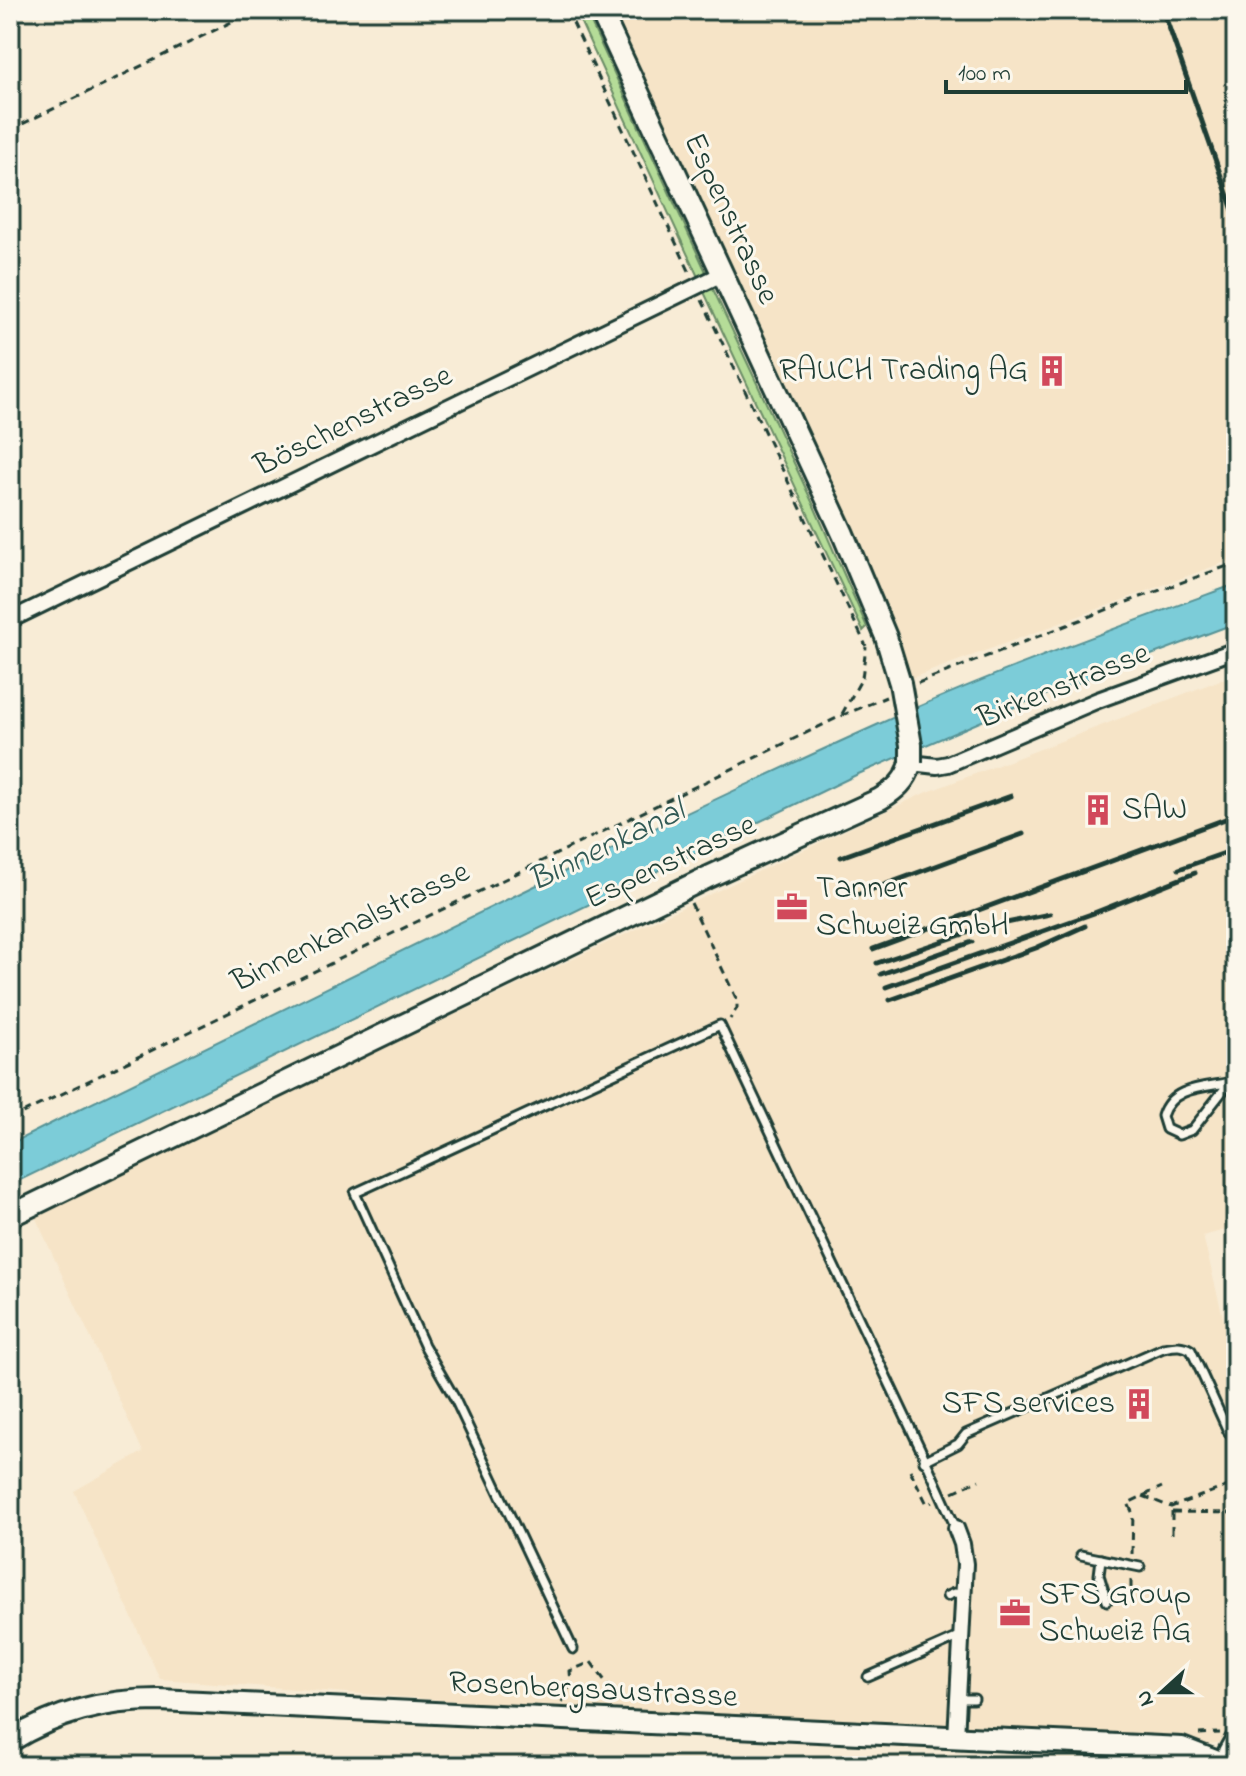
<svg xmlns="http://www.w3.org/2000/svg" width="1246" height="1776" font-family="'Indie Flower',sans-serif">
<rect width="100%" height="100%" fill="#f8ecd6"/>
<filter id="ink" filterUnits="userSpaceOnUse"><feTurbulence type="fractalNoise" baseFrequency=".0125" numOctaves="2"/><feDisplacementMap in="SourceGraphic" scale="16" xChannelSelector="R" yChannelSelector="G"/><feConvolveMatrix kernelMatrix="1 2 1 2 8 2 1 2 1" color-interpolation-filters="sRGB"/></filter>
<g filter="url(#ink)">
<g fill="#f6e4c7">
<path d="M601,10H1231L1236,50V558L909,679L897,637L722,274Z"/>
<path d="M1236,674V1227L1203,1236L1236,1370V1740L1181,1748L965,1739L160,1679L74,1491L143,1452L34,1214L920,795Z"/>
</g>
<g fill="#b5dc98" stroke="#6a8c66" stroke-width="2">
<path d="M575,10H585L707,274L698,277Z"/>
<path d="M713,289L814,506L867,627L863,631L704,292Z"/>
</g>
<path fill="#7cccd8" stroke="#579396" stroke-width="2" d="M1236,584V623L1024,703L856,775L10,1185V1144L80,1109C346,980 610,845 879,724C996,671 1116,628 1236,584Z"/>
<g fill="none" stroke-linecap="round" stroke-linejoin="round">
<defs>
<g id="lane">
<path d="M1229,1083L1192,1130L1179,1135L1166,1129L1162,1116C1172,1084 1209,1088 1236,1081"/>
<path d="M924,1461L958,1444L966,1434L1163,1348C1174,1346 1181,1344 1191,1350L1228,1431L1236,1441"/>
<path d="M1081,1555L1140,1567"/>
<path d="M1101,1559L1099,1575L1107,1601"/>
<path d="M947,1596L954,1593L963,1594"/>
<path d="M573,1649L454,1397L424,1345L355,1193L720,1025L920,1448L956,1528"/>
<path d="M868,1677L954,1639H961"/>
<path d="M958,1699H974"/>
</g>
<g id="street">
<path d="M10,620L722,274"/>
<path d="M911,763L937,766L948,764L1098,700L1236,650"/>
<path d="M956,1528L962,1544L965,1564L956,1738"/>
</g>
<g id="secondary">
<path d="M600,10L843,534L886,637L900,683"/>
<path d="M10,1216L706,878L880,799C895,790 906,781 911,763"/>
<path d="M10,1741C57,1712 104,1700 159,1700L1182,1748L1228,1766L1229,1752L1236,1740"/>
</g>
</defs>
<use href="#lane" stroke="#1f3d34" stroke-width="13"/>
<use href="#street" stroke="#1f3d34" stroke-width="20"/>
<use href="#secondary" stroke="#1f3d34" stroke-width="26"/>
<g stroke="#1f3d34" stroke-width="3" stroke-dasharray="8 6" stroke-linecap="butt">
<path d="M567,10L691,275"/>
<path d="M10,130L256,10"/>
<path d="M702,300L866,646"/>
<path d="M918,683L1124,603L1236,563"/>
<path d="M842,714L862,678L866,647"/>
<path d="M691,903L737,1000V1008L730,1019"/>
<path d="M10,1119L841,716L886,697"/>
<path d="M910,1470L927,1504L932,1502"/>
<path d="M1231,1484L1235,1513L1234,1543"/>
<path d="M953,1492L979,1480"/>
<path d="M1143,1496L1171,1507L1236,1483"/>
<path d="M1172,1512L1236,1513"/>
<path d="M1172,1512V1540"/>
<path d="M1132,1554L1133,1514L1128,1503L1162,1487"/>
<path d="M1131,1602V1578"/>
<path d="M562,1702L571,1683L570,1671L591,1662L614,1693L626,1704"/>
<path d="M1199,1734L1220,1733"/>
</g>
<use href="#lane" stroke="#fbf7ec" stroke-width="7"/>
<use href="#street" stroke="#fbf7ec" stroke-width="14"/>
<use href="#secondary" stroke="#fbf7ec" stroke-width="20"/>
<g stroke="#1f3d34" stroke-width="5">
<path d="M1163,10L1236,219"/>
<path d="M1235,10L1236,19"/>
<path d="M841,857L1011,796"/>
<path d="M1179,869L1236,849"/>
<path d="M854,896L1023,834"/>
<path d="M873,949L1228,818"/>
<path d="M877,963L982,928L1050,914"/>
<path d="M881,974L972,942"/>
<path d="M886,987L1094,913L1195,873"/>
<path d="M890,1000L1036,948L1085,926"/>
</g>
<defs>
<path id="secondary-bridge" d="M900,683L911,745V763"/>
</defs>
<use href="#secondary-bridge" stroke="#1f3d34" stroke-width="26" stroke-linecap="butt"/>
<use href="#secondary-bridge" stroke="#fbf7ec" stroke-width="20"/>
</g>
</g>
<defs>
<symbol id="building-bare" viewBox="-9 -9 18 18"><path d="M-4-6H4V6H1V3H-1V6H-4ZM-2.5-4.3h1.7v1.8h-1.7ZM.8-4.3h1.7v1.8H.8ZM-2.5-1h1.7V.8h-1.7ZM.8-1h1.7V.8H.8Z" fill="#d1495b" stroke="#fbf7ec" stroke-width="2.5" paint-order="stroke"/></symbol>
<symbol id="office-bare" viewBox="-9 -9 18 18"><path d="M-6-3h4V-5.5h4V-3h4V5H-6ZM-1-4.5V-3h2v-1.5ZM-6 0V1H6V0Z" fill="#d1495b" stroke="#fbf7ec" stroke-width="2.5" paint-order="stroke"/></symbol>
</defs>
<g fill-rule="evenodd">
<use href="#building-bare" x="1030" y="349" width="44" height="44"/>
<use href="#building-bare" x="1076" y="788" width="44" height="44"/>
<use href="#office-bare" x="770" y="885" width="44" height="44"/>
<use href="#building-bare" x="1117" y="1382" width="44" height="44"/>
<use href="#office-bare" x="993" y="1591" width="44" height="44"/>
</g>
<g text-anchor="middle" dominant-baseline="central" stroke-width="6" stroke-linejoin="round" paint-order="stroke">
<g font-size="32" fill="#1f3d34" stroke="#fbf7ec">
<text transform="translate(730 219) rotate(65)">Espenstrasse</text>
<text transform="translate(354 422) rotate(-26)">Böschenstrasse</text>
<text transform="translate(1064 687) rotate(-22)">Birkenstrasse</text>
<text transform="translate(671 863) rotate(-25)">Espenstrasse</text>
<text transform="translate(351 928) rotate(-26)">Binnenkanalstrasse</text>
<text transform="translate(593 1691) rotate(3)">Rosenbergsaustrasse</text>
</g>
<g font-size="32" fill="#1f3d34" stroke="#fbf7ec" text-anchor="start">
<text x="1028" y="371" text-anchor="end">RAUCH Trading AG</text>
<text x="1122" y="810">SAW</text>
<text x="816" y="889">Tanner<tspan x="816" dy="37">Schweiz GmbH</tspan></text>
<text x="1115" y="1404" text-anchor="end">SFS services</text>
<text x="1039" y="1595">SFS Group<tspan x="1039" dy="37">Schweiz AG</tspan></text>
</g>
<g font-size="34" font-style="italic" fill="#325a55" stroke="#fbf7ec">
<text transform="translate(607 847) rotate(-26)">Binnenkanal</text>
</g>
</g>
<rect width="1246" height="1776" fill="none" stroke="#fbf7ec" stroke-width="40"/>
<rect x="20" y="20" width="1206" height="1736" fill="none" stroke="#1f3d34" stroke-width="3" filter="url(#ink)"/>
<g transform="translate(1162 1692) rotate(249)" stroke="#fbf7ec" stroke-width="6" paint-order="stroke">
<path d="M0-6L14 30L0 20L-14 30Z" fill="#1f3d34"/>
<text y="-12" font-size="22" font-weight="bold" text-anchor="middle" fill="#1f3d34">N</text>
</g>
<path d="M946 80v12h240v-12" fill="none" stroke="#1f3d34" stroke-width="4"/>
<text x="958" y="80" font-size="24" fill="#1f3d34" stroke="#fbf7ec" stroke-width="6" paint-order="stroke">100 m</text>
</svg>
